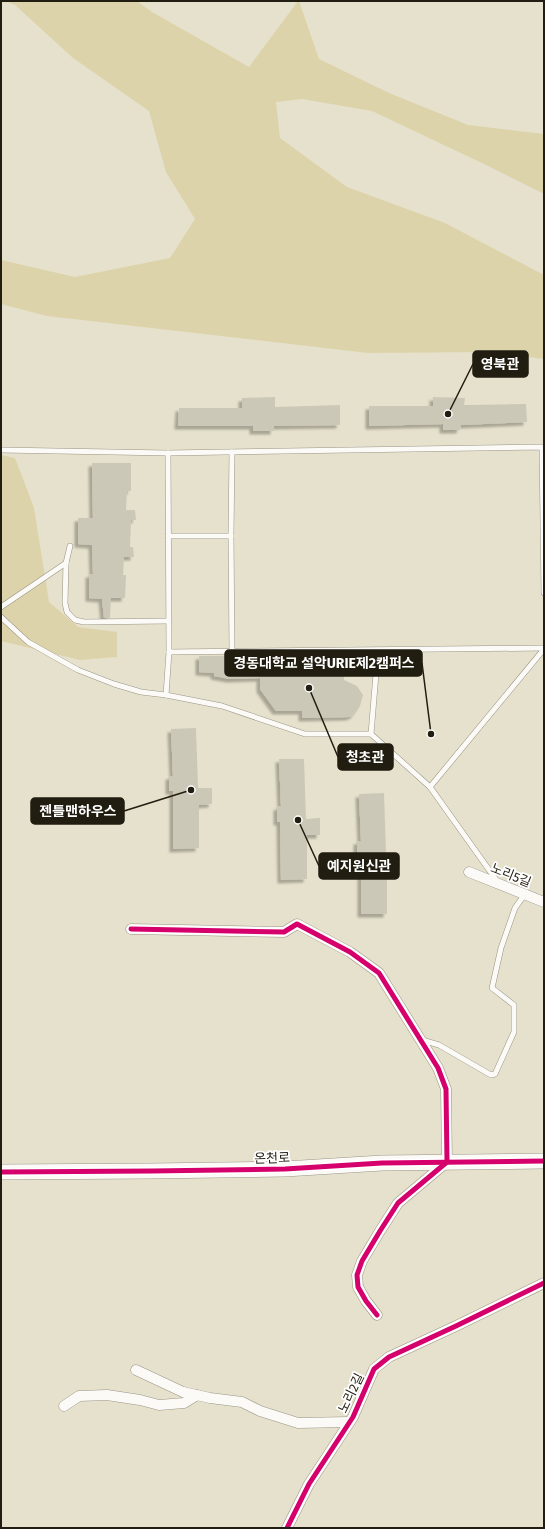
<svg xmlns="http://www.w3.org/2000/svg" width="545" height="1529" font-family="'Fira Sans','Noto Sans KR',sans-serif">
<defs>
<filter id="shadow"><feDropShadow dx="-3.5" dy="3.5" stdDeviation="1" flood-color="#0004"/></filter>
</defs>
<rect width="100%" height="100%" fill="#e6e1cc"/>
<g fill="#ddd3aa">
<path d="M6,1H137L152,12L249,67L298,1H299L319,59L389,93L468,125L544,134V194L486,165L372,111L302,99L276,102L280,138L347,187L445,223L544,275V359L490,352L368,353L47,316L1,304V260L75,277L170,258L195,219L166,172L149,111L73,58L15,5Z"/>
<path d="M1,455L15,458L34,508L49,602L78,627L117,632V657L80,660L1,641Z"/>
</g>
<g fill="#ccc8b8" filter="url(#shadow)">
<path d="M275,397V407L340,405V425L274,426V431H253V426H178L179,408H242V398Z"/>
<path d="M433,397L465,398L464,405L526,404L527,422L461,425L460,430H443V424L369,426V406H433Z"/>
<path d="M92,463H131V491H127L126,510H135L136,520H131L130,547H133L134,557H124L123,575H126L125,598H111L110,618H104L102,599L89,598V574H93L92,545L78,544V518H93Z"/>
<path d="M344,655V680L357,686L363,695L360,706L354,715L349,717L302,718V711H276L260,689V678L230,679L214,676V673L199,672V656Z"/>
<path d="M196,728L198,788H212V804L199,805V848L173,849V791H169V776H173L171,729Z"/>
<path d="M279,759H304L306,819L320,818V835H307V879L281,880L280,822H277V807L281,806Z"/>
<path d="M384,793L386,853H400V869L387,870V914H361V856L357,857V841H361L359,794Z"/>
</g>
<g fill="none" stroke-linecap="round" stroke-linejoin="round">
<defs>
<g id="lane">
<path d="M1,450L168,453L542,447L544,593"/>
<path d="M168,453L169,652L544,648"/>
<path d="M168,536H231"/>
<path d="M70,546L66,563L65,603L67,612L75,620L84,622L168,621"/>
<path d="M1,607L66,563"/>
<path d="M1,617L28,642L78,670L114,684L141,692L166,695"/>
<path d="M378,650L371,734L430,787L497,881"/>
<path d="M232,651L231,536L232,452"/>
<path d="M169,652L166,695L222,706L305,734H371"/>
<path d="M430,787L544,649"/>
<path d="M422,1040L439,1045L491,1075L495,1074L514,1032V1005L492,988L501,948L515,908L525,894"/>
</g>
<g id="street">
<path d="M469,872L544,902"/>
<path d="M131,929L284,932L297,924L350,952L379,973L438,1068L446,1089L447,1162L398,1203L380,1231L362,1261L357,1275L358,1287L366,1301L377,1315"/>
<path d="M136,1370L183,1392L210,1398L242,1402L260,1411L298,1423L349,1422"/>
<path d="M64,1406L79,1396L107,1395L140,1400L159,1405L184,1403L197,1395"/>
<path d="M287,1528L309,1484L353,1417L374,1369L389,1357L456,1326L544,1283"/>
</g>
<path id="secondary" d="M1,1172L152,1171L285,1169L382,1163L544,1161"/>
</defs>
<use href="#lane" stroke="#999585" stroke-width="6"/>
<use href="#street" stroke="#999585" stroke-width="11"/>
<use href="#secondary" stroke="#999585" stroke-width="16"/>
<use href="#lane" stroke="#fbfaf7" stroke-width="5"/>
<use href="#street" stroke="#fbfaf7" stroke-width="10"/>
<use href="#secondary" stroke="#fbfaf7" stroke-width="15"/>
<defs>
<g id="cycleway">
<path d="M131,929L284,932L297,924L350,952L379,973L438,1068L446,1089L447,1162L398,1203L380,1231L362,1261L357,1275L358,1287L366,1301L377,1315"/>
<path d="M1,1172L152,1171L285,1169L382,1163L544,1161"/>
<path d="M287,1528L309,1484L353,1417L374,1369L389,1357L456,1326L544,1283"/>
</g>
</defs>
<use href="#cycleway" stroke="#fff" stroke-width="8"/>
<use href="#cycleway" stroke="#d6006c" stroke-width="5"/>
</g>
<g text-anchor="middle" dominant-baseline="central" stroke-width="3.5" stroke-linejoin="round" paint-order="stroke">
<g font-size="13" fill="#211d10" stroke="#fff">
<text transform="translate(511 875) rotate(22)">노리5길</text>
<text transform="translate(272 1158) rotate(-2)">온천로</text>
<text transform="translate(351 1393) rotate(-64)">노리2길</text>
</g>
</g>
<path fill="none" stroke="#211d10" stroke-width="1.5" d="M448 414L473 364M431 734L422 663M309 688L338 757M191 790L124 811M298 820L319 866"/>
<g fill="#211d10" stroke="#fff" stroke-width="1.5">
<circle cx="448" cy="414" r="4"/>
<circle cx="431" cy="734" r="4"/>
<circle cx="309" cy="688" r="4"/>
<circle cx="191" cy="790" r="4"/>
<circle cx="298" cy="820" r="4"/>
</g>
<g fill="#211d10" stroke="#211d10" stroke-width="1.5">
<rect x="473" y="351" width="55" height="26" rx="4"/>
<rect x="225" y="650" width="197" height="26" rx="4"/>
<rect x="338" y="744" width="55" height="26" rx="4"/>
<rect x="31" y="798" width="93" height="26" rx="4"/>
<rect x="319" y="853" width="80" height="26" rx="4"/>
</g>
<g font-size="14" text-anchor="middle" font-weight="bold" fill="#fff">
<text x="500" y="369">영북관</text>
<text x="324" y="668">경동대학교 설악URIE제2캠퍼스</text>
<text x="365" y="762">청초관</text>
<text x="78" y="816">젠틀맨하우스</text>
<text x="359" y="871">예지원신관</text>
</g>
<rect width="545" height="1529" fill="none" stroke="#211d10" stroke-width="4"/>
</svg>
